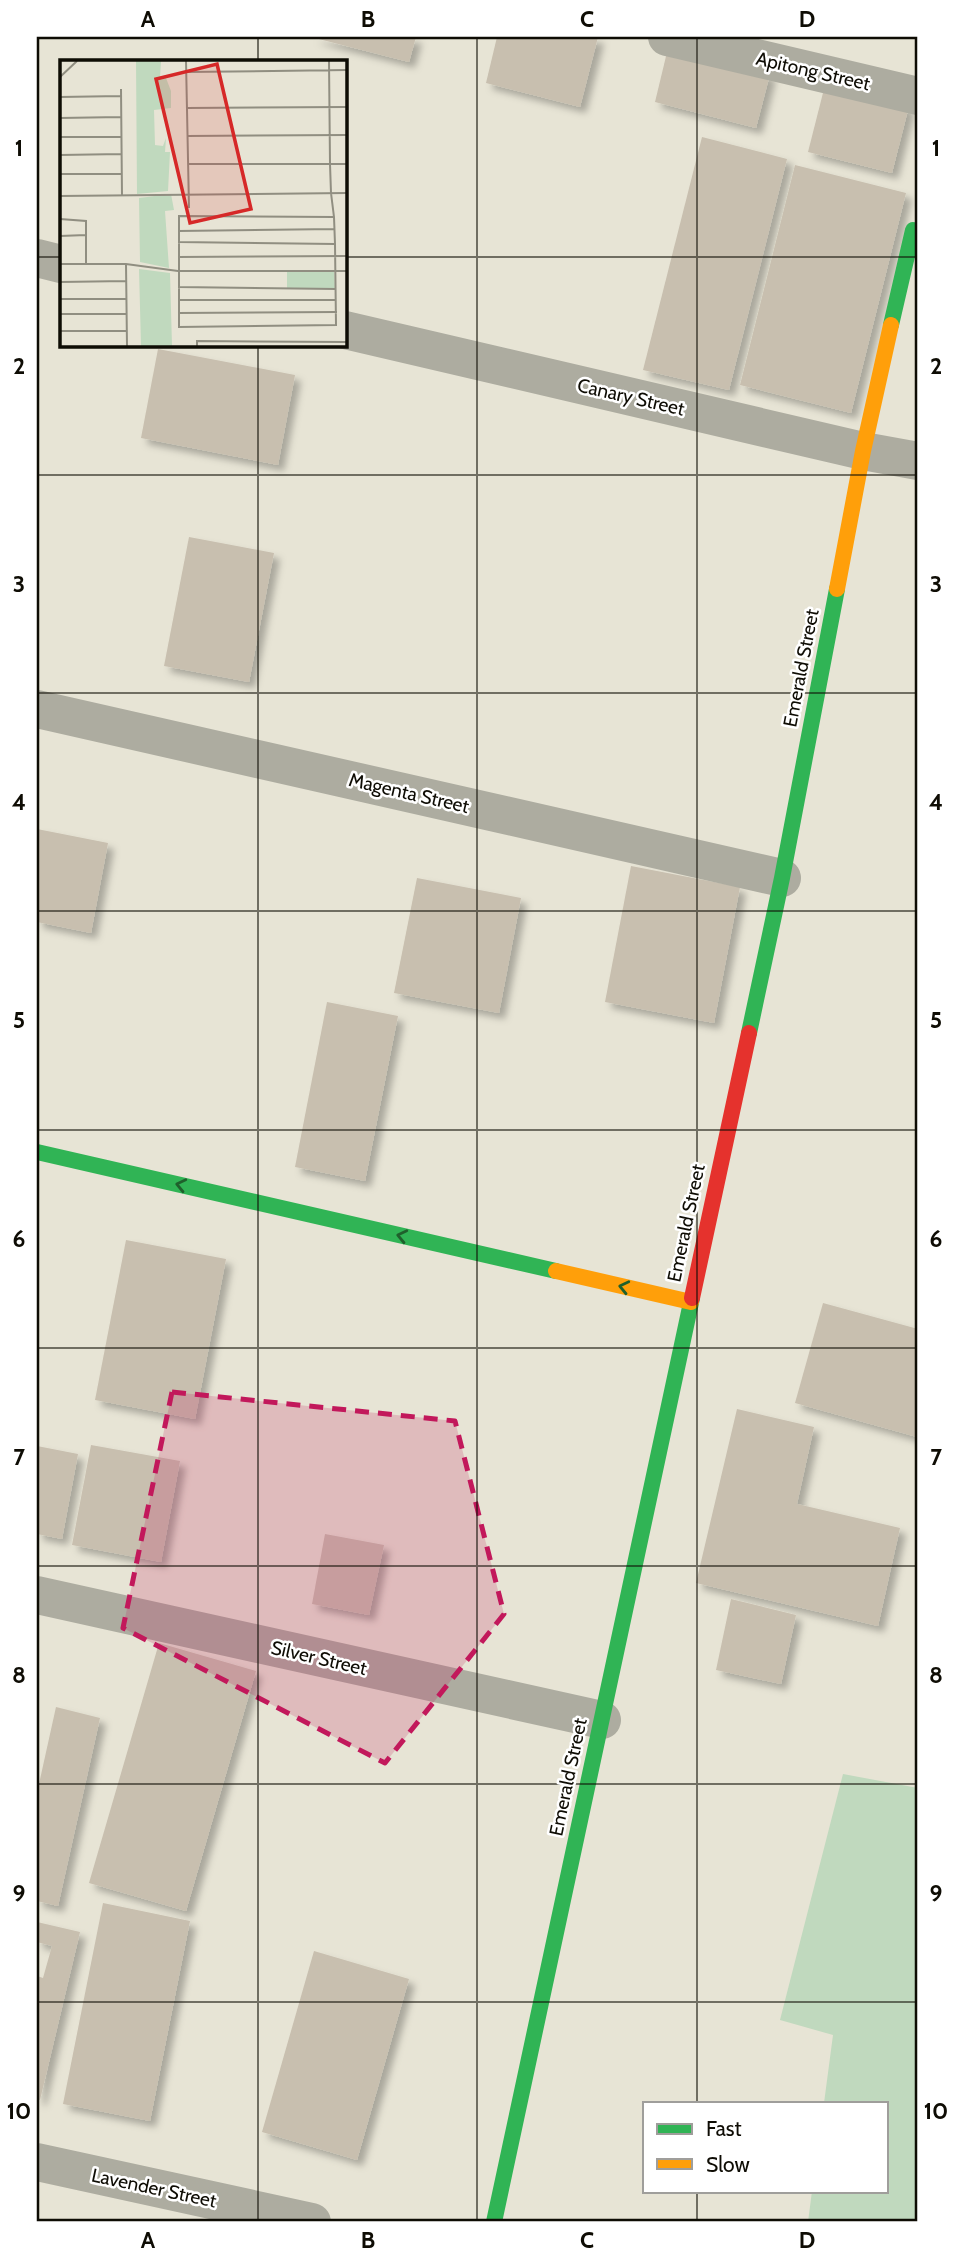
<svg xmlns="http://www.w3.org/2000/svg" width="955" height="2259" font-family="Cabin,sans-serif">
<defs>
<filter id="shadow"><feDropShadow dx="6" dy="6" stdDeviation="3.5" flood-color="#0004"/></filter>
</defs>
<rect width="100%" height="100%" fill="#e7e4d5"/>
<path fill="#c0d9be" d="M843,1774L918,1788V2222H808L812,2191H887V2103H824L833,2035L780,2020Z"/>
<g fill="#c8bfaf" filter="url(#shadow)">
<path d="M311,37H416L409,62Z"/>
<path d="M497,37H598L580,107L486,83Z"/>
<path d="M668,48L770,74L756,128L655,102Z"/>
<path d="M825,85L909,106L892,173L808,152Z"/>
<path d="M702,137L787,159L729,390L643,370Z"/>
<path d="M795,165L906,193L851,413L740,385Z"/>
<path d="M158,349L295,375L278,465L141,438Z"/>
<path d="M189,537L274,553L249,682L164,666Z"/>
<path d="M37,829L108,843L91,933L37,922Z"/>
<path d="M631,866L740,887L714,1023L605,1002Z"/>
<path d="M417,878L521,898L499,1013L394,993Z"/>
<path d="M327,1002L398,1016L365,1181L295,1167Z"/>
<path d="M126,1240L226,1259L195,1419L95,1400Z"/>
<path d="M823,1303L918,1329L917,1437L795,1403Z"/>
<path d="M737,1409L814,1427L797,1504L900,1528L878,1626L696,1583Z"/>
<path d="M91,1445L180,1461L161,1562L72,1545Z"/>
<path d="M37,1446L78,1454L62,1539L37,1534Z"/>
<path d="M325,1534L384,1545L369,1615L312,1604Z"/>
<path d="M731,1599L796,1615L781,1684L716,1670Z"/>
<path d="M159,1643L256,1671L186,1911L89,1883Z"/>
<path d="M56,1707L100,1718L58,1906L37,1901V1793Z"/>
<path d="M103,1903L190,1921L150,2121L63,2104Z"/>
<path d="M37,1922L80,1932L40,2100L37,2099V1976L43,1978L52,1946L37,1942Z"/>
<path d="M314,1951L409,1979L357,2160L262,2132Z"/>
</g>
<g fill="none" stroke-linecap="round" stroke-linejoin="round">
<g stroke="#adaca0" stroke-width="38">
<path d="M667,37L918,96"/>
<path d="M37,258L61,264"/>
<path d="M345,330L863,451L918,461"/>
<path d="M37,709L782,878"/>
<path d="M37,1595L602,1720"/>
<path d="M37,2162L312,2222"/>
</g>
<g stroke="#30b455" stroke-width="16">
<path d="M891,325L913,230"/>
<path d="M749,1033L782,878L837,589"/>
<path d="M37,1152L556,1271"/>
<path d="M494,2222L692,1298"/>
</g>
<g stroke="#ff9f0a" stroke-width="16">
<path d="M837,589L863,451L891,325"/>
<path d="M556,1271L691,1302"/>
</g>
<path stroke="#e5322d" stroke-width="16" d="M692,1298L749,1033"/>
</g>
<defs><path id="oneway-chevron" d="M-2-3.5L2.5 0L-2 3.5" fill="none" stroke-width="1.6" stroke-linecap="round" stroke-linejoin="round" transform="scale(1.75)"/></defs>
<g stroke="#1f602c">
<use href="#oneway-chevron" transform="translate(181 1185) rotate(-167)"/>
<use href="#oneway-chevron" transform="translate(402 1236) rotate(-167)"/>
<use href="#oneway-chevron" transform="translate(624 1287) rotate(-167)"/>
</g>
<path fill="#c2185b" fill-opacity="0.2" stroke="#c2185b" stroke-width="5" stroke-dasharray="14 9" stroke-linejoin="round" d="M172,1392L455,1421L504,1614L385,1763L123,1628Z"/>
<path fill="none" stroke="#0e0c04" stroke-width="2" stroke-opacity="0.55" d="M258,37V61M477,37V2222M697,37V2103M37,257H61M345,257H918M258,345V2222M37,475H918M37,693H918M37,911H918M37,1130H918M37,1348H918M37,1566H918M37,1784H918M37,2002H918M697,2191V2222"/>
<g text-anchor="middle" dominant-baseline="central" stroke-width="5" stroke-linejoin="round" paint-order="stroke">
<g font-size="19" fill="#0e0c04" stroke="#fff">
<text transform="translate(813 71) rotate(13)">Apitong Street</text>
<text transform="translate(631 397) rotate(13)">Canary Street</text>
<text transform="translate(801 668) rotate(-79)">Emerald Street</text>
<text transform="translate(409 793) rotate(13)">Magenta Street</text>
<text transform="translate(686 1223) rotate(-78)">Emerald Street</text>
<text transform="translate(319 1658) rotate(13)">Silver Street</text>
<text transform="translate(568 1777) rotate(-78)">Emerald Street</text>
<text transform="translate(154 2188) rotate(12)">Lavender Street</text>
</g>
</g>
<g transform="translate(60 60)">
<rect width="287" height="287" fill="#e7e4d5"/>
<path d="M76,1H101L100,17L106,18L111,31V48L94,50L95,85L103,86L106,78L105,92H110L108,131L77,134ZM111,134L114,150L105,151L109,208L80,202L79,138ZM79,209L110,213L112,286H81ZM274,211L275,229H227V212Z" fill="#c0d9be"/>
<path fill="none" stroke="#908e81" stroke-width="2" d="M126,1L129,148M269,1L270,104L271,133L274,157L275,184L276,265L119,267V156L274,157M126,12L287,10M0,17L17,1M61,29L62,136M0,37L61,36M127,48L287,47M0,58L61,57M127,76L287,75M0,77H62M0,95L62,94M128,104H287M0,114H62M0,136L287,133M0,159L26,161V204M118,171L275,169M0,176L26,175M118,182L275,184M118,197L287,196M0,204H66L118,211H287M66,204L67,286M0,222L66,221M118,227L276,229M0,239H67M118,240H276M118,253L277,252M0,254H67M0,271H67M137,286V281L287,282"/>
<path fill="#d62828" fill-opacity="0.15" stroke="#d62828" stroke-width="3.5" d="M157,4L191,149L130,163L96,19Z"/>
<rect width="287" height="287" fill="none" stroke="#0e0c04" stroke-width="3.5"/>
</g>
<rect width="955" height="2259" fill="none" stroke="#ffffff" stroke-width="77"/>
<rect x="643" y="2102" width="245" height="91" fill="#ffffff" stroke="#9f9e9b" stroke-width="2"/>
<rect x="657" y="2124" width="35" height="10" fill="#30b455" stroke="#9f9e9b" stroke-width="2"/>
<text x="706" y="2136" font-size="21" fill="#0e0c04">Fast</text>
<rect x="657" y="2159" width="35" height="10" fill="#ff9f0a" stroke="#9f9e9b" stroke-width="2"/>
<text x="706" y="2172" font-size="21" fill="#0e0c04">Slow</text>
<rect x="38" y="38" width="878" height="2182" fill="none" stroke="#0e0c04" stroke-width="2.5"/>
<g font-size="23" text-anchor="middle" font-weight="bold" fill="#0e0c04">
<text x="148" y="27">A</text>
<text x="368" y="27">B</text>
<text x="587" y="27">C</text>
<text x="807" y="27">D</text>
<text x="19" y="156">1</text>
<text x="936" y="156">1</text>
<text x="19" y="374">2</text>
<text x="936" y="374">2</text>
<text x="19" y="592">3</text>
<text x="936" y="592">3</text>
<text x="19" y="810">4</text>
<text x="936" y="810">4</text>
<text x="19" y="1028">5</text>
<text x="936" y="1028">5</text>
<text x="19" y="1247">6</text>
<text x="936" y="1247">6</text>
<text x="19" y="1465">7</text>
<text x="936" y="1465">7</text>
<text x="19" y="1683">8</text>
<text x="936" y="1683">8</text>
<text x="19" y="1901">9</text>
<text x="936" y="1901">9</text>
<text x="19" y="2119">10</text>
<text x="936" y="2119">10</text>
<text x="148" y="2248">A</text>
<text x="368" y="2248">B</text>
<text x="587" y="2248">C</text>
<text x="807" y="2248">D</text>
</g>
</svg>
